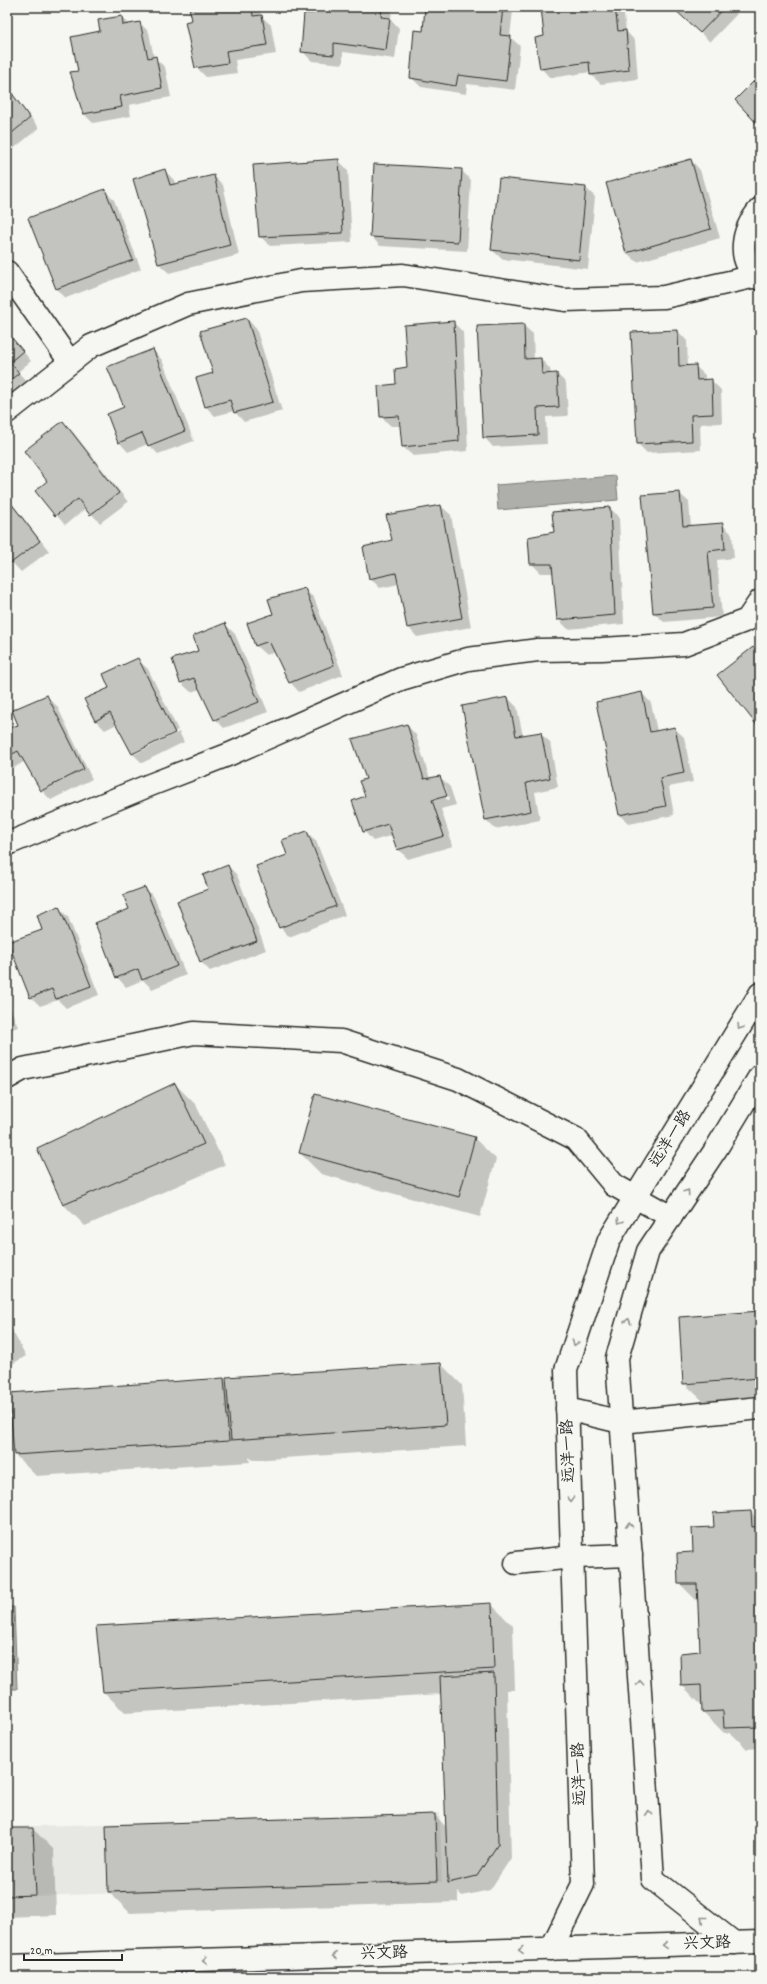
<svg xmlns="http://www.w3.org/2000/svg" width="767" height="1984" font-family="Dekko,'LXGW WenKai TC',sans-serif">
<rect width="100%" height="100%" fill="#f6f6f2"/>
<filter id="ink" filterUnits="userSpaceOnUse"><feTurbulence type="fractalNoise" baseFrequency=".025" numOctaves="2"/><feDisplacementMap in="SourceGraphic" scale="8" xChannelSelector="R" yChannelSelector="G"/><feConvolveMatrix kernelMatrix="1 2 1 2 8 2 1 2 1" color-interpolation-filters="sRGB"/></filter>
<g filter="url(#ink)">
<path fill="#e7e7e3" d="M440,1813L442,1882L7,1897V1827Z"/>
<g fill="#aeaeab" stroke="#7a7a78">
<path d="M616,476L618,500L498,510L496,485Z"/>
<path d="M7,1607H14L17,1689H7Z"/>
</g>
<g fill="#0003" fill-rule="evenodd">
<path d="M190,7H259L261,16L271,25L276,54L235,60L237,73L206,77L196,67L193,21Z"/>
<path d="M314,7H392L391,20L399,28L395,59L343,52V64L312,61L302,51Z"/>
<path d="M426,7H511L513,10L510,37L520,46L515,90L467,84L466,94L421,87L412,78L424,32Z"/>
<path d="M542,7H623L626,31L635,41L638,79L601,84L591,75V72L550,78L541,68L545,37Z"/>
<path d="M673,7H730L737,14L710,42Z"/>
<path d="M122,17L130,25L140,23L149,32L154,58L165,67L171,97L129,105L131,116L93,123L84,114L79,72L101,32Z"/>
<path d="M8,89L39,128L7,154V90Z"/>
<path d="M338,160L348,170L352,242L270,246L260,236Z"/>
<path d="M691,160L700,170L720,238L637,262L627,253Z"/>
<path d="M164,170L174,180L176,185L214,176L223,185L239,255L169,273L159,264Z"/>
<path d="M461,170L471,180L467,251L380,246L371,236Z"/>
<path d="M586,188L595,197L588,269L502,259L492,250Z"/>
<path d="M104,190L114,200L141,269L66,298L56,289Z"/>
<path d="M247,319L256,328L282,411L244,422L234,411L215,416L206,407L214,374Z"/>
<path d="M453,322L463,332L468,451L413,456L403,447L401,426H391L381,417L397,385L408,368Z"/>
<path d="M523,325L533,334L534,360L541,359L550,369L551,374H557L566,383L568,416L546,417L547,444L493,447L484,437Z"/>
<path d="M678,331L687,341L688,366H695L705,375V381L711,380L721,390L722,423L700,424L701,450L647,453L638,444Z"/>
<path d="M7,332L31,361L18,372L28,383L7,399Z"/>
<path d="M153,350L162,360L194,441L158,454L148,444L128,452L119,442L125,408Z"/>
<path d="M63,422L73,432L128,502L100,523L86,508L65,525L36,491L48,482Z"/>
<path d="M679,493L689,502L691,527L722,524L732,534L734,558L717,560L722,617L664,622L654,613Z"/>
<path d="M7,497L49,551L21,572L7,557Z"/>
<path d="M441,506L451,515L471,627L417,637L408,627L399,584L380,588L370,578L393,541Z"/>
<path d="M610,508L619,517L624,624L568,629L558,619L554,573H541L531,563L555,532Z"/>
<path d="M304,589L314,598L343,675L299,692L290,682L275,652L266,655L256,646L248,623L274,614Z"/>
<path d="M225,624L235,634L268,712L224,728L215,719L200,689L191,692L181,683L174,660L199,651Z"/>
<path d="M138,660L148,669L178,730L135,752V754L179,732L184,742L142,763L133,754L117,724L105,730L96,721L85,699L110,688Z"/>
<path d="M642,693L651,703L657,731L674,728L684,737L693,782L669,787L674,815L629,824L620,815L597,703Z"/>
<path d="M47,697L57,706L92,779L51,800L42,791L25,761L14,768L7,761V730L19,725Z"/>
<path d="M508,698L517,707L523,736L540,733L550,742L558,787L535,792L540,820L495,829L486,820Z"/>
<path d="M407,725L416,735L430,779L440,777L450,787L456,805L441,809L453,846L408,859L398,849L393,835L373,841L364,831L368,780ZM443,786H445L449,800L447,801Z"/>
<path d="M7,813L11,821L7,823Z"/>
<path d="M307,832L316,841L345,915L289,937L280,927Z"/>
<path d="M228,866L237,875L266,950L210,971L201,962L178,902L210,890Z"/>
<path d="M145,888L154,897L186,975L152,989L143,980L126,987L117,977L130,910Z"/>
<path d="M59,908L68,917L99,995L66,1008L58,1000L40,1006L31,997L44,930Z"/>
<path d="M7,1000L18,1027L7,1031Z"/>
<path d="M175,1084L196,1105L225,1165L85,1226L64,1205L39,1148Z"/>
<path d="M474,1138L496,1159L480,1217L321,1174L300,1153Z"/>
<path d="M760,1312V1401L706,1404L684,1383Z"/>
<path d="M7,1321L26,1356L7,1367Z"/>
<path d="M441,1364L462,1385L466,1446L253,1460L249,1457L250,1462L36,1476L15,1455L224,1379L228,1383Z"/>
<path d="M751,1512L760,1522V1748L747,1749L731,1733H724L703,1712L702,1706L682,1685L701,1652L699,1603L679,1583L694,1553L715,1528Z"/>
<path d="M491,1604L513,1626L515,1690H507L511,1858L490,1890L462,1896L458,1892V1902L130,1913L109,1892L435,1815L446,1827L441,1694L125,1713L104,1692Z"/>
<path d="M7,1829H33L54,1850L56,1915L7,1917Z"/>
</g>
<g fill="#c3c3c0" stroke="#2b2b2b">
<path d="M189,7H252L253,16L262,15L267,45L226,51L228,63L195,68L185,22L192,20Z"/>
<path d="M313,7H382L381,17L390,18L386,50L334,43V55L301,52L304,13H313Z"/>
<path d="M425,7H503L500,35L511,36L506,81L458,75L456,86L410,78L414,30L423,31Z"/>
<path d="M541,7H615L618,31L626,30L629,70L590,75L589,62L540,69L535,38L544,36Z"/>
<path d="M672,7H725L700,33Z"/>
<path d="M122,16L123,25L140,22L148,58L156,56L162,88L120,96L122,107L83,114L70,72L78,71L71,37L100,31L98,20Z"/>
<path d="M760,75V127L735,100Z"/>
<path d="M8,88L30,118L7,137V89Z"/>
<path d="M339,159L343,233L259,237L253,165Z"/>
<path d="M691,159L711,229L626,253L606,183Z"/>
<path d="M374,164L462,169L458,242L370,237Z"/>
<path d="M165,169L170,185L214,175L230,245L158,264L133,179Z"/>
<path d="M499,178L586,187L579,260L491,250Z"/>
<path d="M105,189L133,260L56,289L28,218Z"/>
<path d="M247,318L273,402L234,413L230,400L205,407L196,378L213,373L200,331Z"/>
<path d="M454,321L459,441L402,447L399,416L380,417L378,386L396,384L395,369L407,367L404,325Z"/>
<path d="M524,324L525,359L541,358L542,374L557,373L559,407L537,408L538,435L483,438L477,326Z"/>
<path d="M678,330L679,366L696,365L697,380L712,379L713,414L691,415L692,441L637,444L631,332Z"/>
<path d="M7,332L23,351L10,362L19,373L7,383Z"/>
<path d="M153,349L185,431L148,446L142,433L118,443L107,414L124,407L107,367Z"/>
<path d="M63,421L119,493L90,515L78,499L55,516L35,491L47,481L24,451Z"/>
<path d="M680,492L683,526L723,523L725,549L708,551L713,608L653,613L642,495Z"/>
<path d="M7,498L40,541L11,563L7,558Z"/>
<path d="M441,505L462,618L407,628L396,573L369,579L363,547L392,540L386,515Z"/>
<path d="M610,507L615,615L557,620L552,564H530L528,537L554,532L552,512Z"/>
<path d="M305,588L334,665L289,683L269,641L255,646L247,623L273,614L268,599Z"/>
<path d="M225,623L259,702L214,720L194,678L180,683L172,659L198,651L193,636Z"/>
<path d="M753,647L760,656V729L717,675Z"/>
<path d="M138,658L175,733L132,754L110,713L95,721L84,699L109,688L103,674Z"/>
<path d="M642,692L650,732L675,727L684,773L660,778L666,806L619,815L596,702Z"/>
<path d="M47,695L84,769L41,791L18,751L7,757V729L18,725L12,710Z"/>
<path d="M508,697L516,736L541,732L550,778L526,783L531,811L485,820L462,706Z"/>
<path d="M407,724L424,779L440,776L447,796L432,800L444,836L397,850L388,824L363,832L352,801L365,796L359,781L366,779L352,739Z"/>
<path d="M307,831L336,906L279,928L256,866L287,855L282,840Z"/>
<path d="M228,865L257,941L200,962L177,901L208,889L203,875Z"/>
<path d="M145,887L177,966L142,980L138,969L116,978L95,923L129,909L123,895Z"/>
<path d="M59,906L91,986L56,999L52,989L30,998L8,942L42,930L37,915Z"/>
<path d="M175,1083L204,1144L63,1205L37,1148Z"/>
<path d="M315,1094L475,1137L459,1197L299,1153Z"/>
<path d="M760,1311V1378L683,1384L679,1317Z"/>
<path d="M441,1363L446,1425L231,1440L226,1377Z"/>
<path d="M224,1378L229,1441L14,1455L9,1393Z"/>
<path d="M751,1511L752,1527L760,1526V1727L724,1728L723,1711L702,1712L701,1685L681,1686L680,1653L700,1651L697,1584H678L677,1553L693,1552L692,1528L714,1527L713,1513Z"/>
<path d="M492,1603L494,1669L103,1692L96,1626Z"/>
<path d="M494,1673L498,1844L477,1876L448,1883L440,1676Z"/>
<path d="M435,1814L437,1881L108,1892L106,1825Z"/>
<path d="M7,1828H33L36,1895L7,1896Z"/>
</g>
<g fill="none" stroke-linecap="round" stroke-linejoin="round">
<defs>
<g id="street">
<path d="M760,209C742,230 735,260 760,279"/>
<path d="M7,272L70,362"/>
<path d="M7,412L91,346L188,304L301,281L403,275L565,300L664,297L756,276"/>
<path d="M7,844L150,785L230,754L401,679L468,659L538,650L602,649L684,644L747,620L760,601"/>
<path d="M7,1078L23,1069L194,1033L341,1041L458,1079L576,1139L614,1185"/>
<path d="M567,1409L621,1422L760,1408"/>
</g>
<g id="secondary">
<path d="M614,1185L671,1217"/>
<path d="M516,1563L573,1557L631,1555"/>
<path d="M734,1943L653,1879L617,1358L648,1251L716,1149L760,1076"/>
<path d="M551,1949L583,1884L566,1370L609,1240L760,994"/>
<path d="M7,1966L760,1942"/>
</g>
</defs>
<use href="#street" stroke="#2b2b2b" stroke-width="25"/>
<use href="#secondary" stroke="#2b2b2b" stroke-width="25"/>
<use href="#street" stroke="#f6f6f2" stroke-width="22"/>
<use href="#secondary" stroke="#f6f6f2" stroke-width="22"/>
</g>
<defs><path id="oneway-chevron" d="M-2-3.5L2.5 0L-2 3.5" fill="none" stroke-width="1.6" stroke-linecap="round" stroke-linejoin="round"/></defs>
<g stroke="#90908e">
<use href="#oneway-chevron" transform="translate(740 1027) rotate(122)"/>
<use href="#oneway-chevron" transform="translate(687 1192) rotate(-56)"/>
<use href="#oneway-chevron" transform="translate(620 1221) rotate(122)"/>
<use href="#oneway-chevron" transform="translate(628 1321) rotate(-74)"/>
<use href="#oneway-chevron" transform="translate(575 1343) rotate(108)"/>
<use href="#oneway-chevron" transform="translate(571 1499) rotate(88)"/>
<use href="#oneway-chevron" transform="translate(629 1525) rotate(-94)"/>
<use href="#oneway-chevron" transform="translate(640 1683) rotate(-94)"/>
<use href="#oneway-chevron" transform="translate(649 1813) rotate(-94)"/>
<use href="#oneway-chevron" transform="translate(703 1919) rotate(-141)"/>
<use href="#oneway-chevron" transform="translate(665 1945) rotate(178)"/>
<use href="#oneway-chevron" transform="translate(521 1950) rotate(178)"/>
<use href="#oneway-chevron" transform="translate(335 1956) rotate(178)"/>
<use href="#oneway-chevron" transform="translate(205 1960) rotate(178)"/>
</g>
</g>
<g text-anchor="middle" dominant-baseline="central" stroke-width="3" stroke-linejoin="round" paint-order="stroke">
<g font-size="16" fill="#2b2b2b" stroke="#f6f6f2">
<text transform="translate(671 1139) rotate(-58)">远洋一路</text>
<text transform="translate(569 1451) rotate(-92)">远洋一路</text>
<text transform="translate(580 1774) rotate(-92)">远洋一路</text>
<text transform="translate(707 1944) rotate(-2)">兴文路</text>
<text transform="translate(384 1954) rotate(-2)">兴文路</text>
</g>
</g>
<rect width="767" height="1984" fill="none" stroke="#f6f6f2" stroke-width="24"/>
<rect x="12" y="12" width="743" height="1960" fill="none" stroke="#2b2b2b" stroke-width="1.5" filter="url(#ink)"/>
<path d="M24 1954v6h98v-6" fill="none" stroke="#2b2b2b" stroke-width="2"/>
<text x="30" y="1954" font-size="12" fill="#2b2b2b" stroke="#f6f6f2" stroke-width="3" paint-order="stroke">20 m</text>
</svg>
